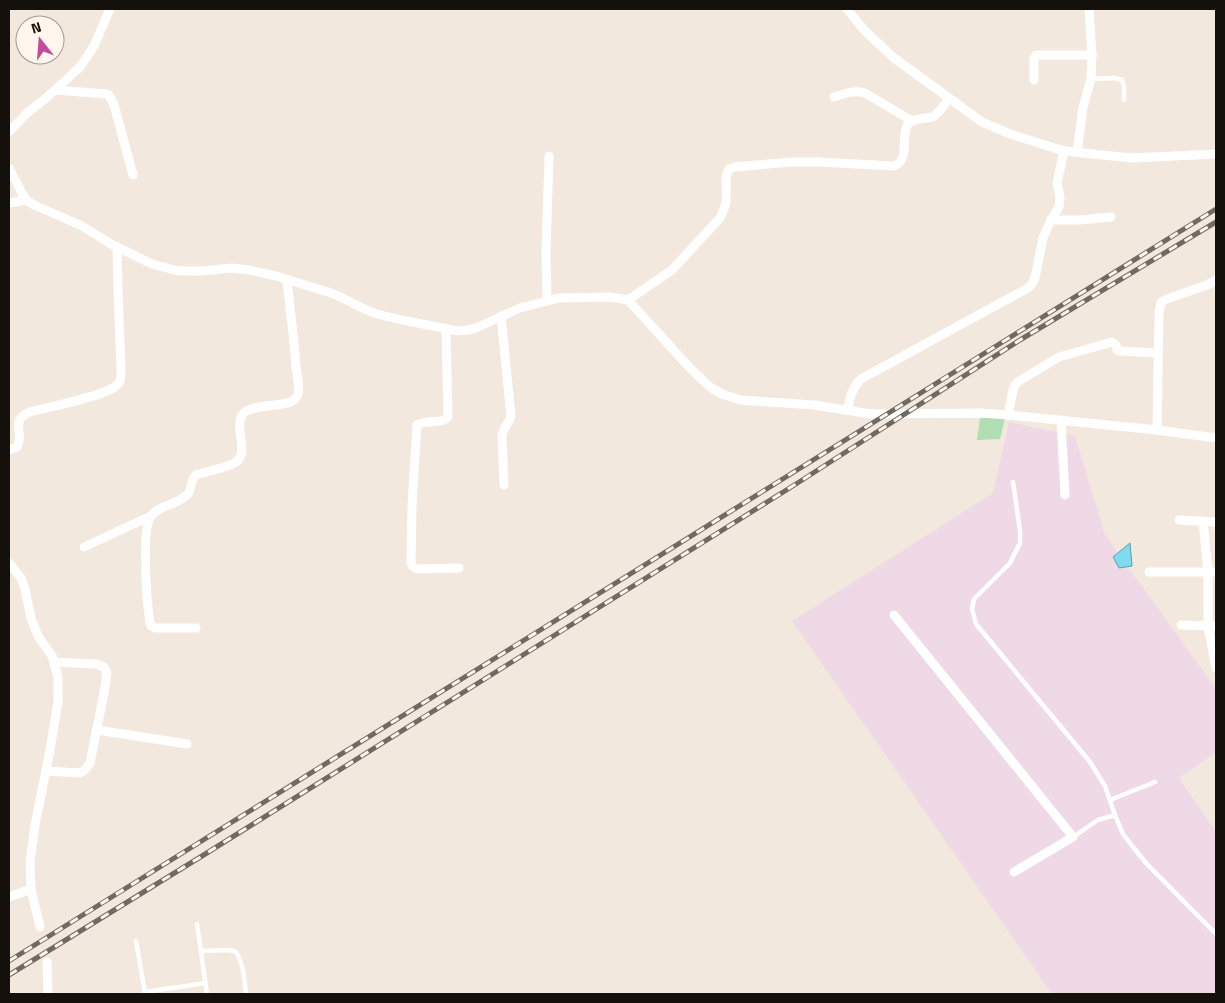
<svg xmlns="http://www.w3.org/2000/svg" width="1225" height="1003" font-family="'Titillium Web',sans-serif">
<rect width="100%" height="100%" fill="#f3e8dd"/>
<path fill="#efd9e6" d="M1009,422L1075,436L1105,535L1216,689V752L1179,778L1216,832V994H1052L792,621L993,493Z"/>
<path fill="#afdeb2" d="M980,418H1005L1000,439L977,440Z"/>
<path fill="#7edcee" stroke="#5e9faa" d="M1130,543L1132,566L1119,568L1113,557Z"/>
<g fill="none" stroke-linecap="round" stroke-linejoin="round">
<g stroke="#fff" stroke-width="4.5">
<path d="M1091,79L1115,78L1122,80L1124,86V100"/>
<path d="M1013,482L1020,531V543L1010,563L974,599L972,609L976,624L1090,762L1105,786L1115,815L1123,834L1133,847L1146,863L1216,934"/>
<path d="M1110,800L1155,782"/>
<path d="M1073,837L1098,820L1115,815"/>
<path d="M197,924L207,994"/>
<path d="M136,941L145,993"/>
<path d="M201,951L230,950L236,952C244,965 244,979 246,994"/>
<path d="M145,992L206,983"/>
</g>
<g stroke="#fff" stroke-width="9">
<path d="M847,9L864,30L894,58L982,122L1010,134L1064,151L1131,158L1216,154"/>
<path d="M1034,80V59L1036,55H1092"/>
<path d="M55,90L106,94L109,95L114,105L133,175"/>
<path d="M834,97C845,93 853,90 865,93L912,121"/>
<path d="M9,132L27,113L45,99L80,67L94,46L110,9"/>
<path d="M1077,152L1083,107L1091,79L1092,55L1089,9"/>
<path d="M9,168L22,193L26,200L34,205L82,226L111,244L152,264L178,271H201L232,268L249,270L276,276L331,293C347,299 361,309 377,314C403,321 430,325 457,331L467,330L476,328L520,308L559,298L610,297L628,300L690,368L710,387L722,394L740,400L814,405L871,414L981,413L1008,415L1157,430L1216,438"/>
<path d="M9,203L26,200"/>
<path d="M1051,220H1080L1111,217"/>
<path d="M628,300L672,270L720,218C722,213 725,208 726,202C728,191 723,178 729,169L735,167L791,162H819L893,166C911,162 900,135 908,124C913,117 927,120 934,116C940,112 945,104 949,98"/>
<path d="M547,301L546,254L549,156"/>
<path d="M501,316L511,416C509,423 503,428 502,436L504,485"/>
<path d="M446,329L448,417C441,425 426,419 417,425L412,505L411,563C412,567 414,568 418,569L459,568"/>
<path d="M848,409C850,397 852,388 861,379L1028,288L1032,284L1035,278L1043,238L1051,220L1059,207L1060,197L1057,183L1064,151"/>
<path d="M1008,415L1013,390L1015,385L1019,381L1059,357L1112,342L1116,345L1117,350L1120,351L1157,353"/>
<path d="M1061,420L1065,495"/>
<path d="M1157,430L1159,314L1161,302L1167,299L1207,285L1216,280"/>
<path d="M9,450L17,447C25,433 9,420 30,412C48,407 108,396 118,384C122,380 121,374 121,369L118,289L117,247"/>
<path d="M1179,520L1216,522"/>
<path d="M1203,521L1208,572V626L1216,668"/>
<path d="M84,547L151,516"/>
<path d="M9,563L21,578L25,589L31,618L38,636L52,656L58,677V702L49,756L35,825L30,862L31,889L40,927"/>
<path d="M1149,572H1216"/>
<path d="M894,615L1073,837L1014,872"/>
<path d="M1181,625L1216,626"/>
<path d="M196,628H155L151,626L150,623C147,605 141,529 151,516C158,506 178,504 187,495C193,489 189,481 196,475C207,471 227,468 236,462C250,452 233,427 243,414C251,404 278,407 290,402C294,400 297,398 298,394C300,386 297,375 296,367C294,338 290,309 287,280"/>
<path d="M97,730L187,744"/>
<path d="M46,771L79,773L85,770L90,763L105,688L107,673L104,667L96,664L54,662"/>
<path d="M9,897L31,889"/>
<path d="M47,962L48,994"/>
</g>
<defs>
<g id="rail">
<path d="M9,961L1216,209"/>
<path d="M9,975L202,856L796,484L1020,340L1216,222"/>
</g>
</defs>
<use href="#rail" stroke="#716a63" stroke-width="5"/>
<use href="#rail" stroke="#fff6ed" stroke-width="3" stroke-dasharray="9" stroke-linecap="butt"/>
</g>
<rect width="1225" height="1003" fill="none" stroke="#14100c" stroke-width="20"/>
<g transform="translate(40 40) rotate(343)"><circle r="24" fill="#fff6ed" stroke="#a19a93"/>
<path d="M0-4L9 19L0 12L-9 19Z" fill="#c44a9c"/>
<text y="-8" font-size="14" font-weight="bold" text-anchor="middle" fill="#14100c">N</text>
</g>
</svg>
